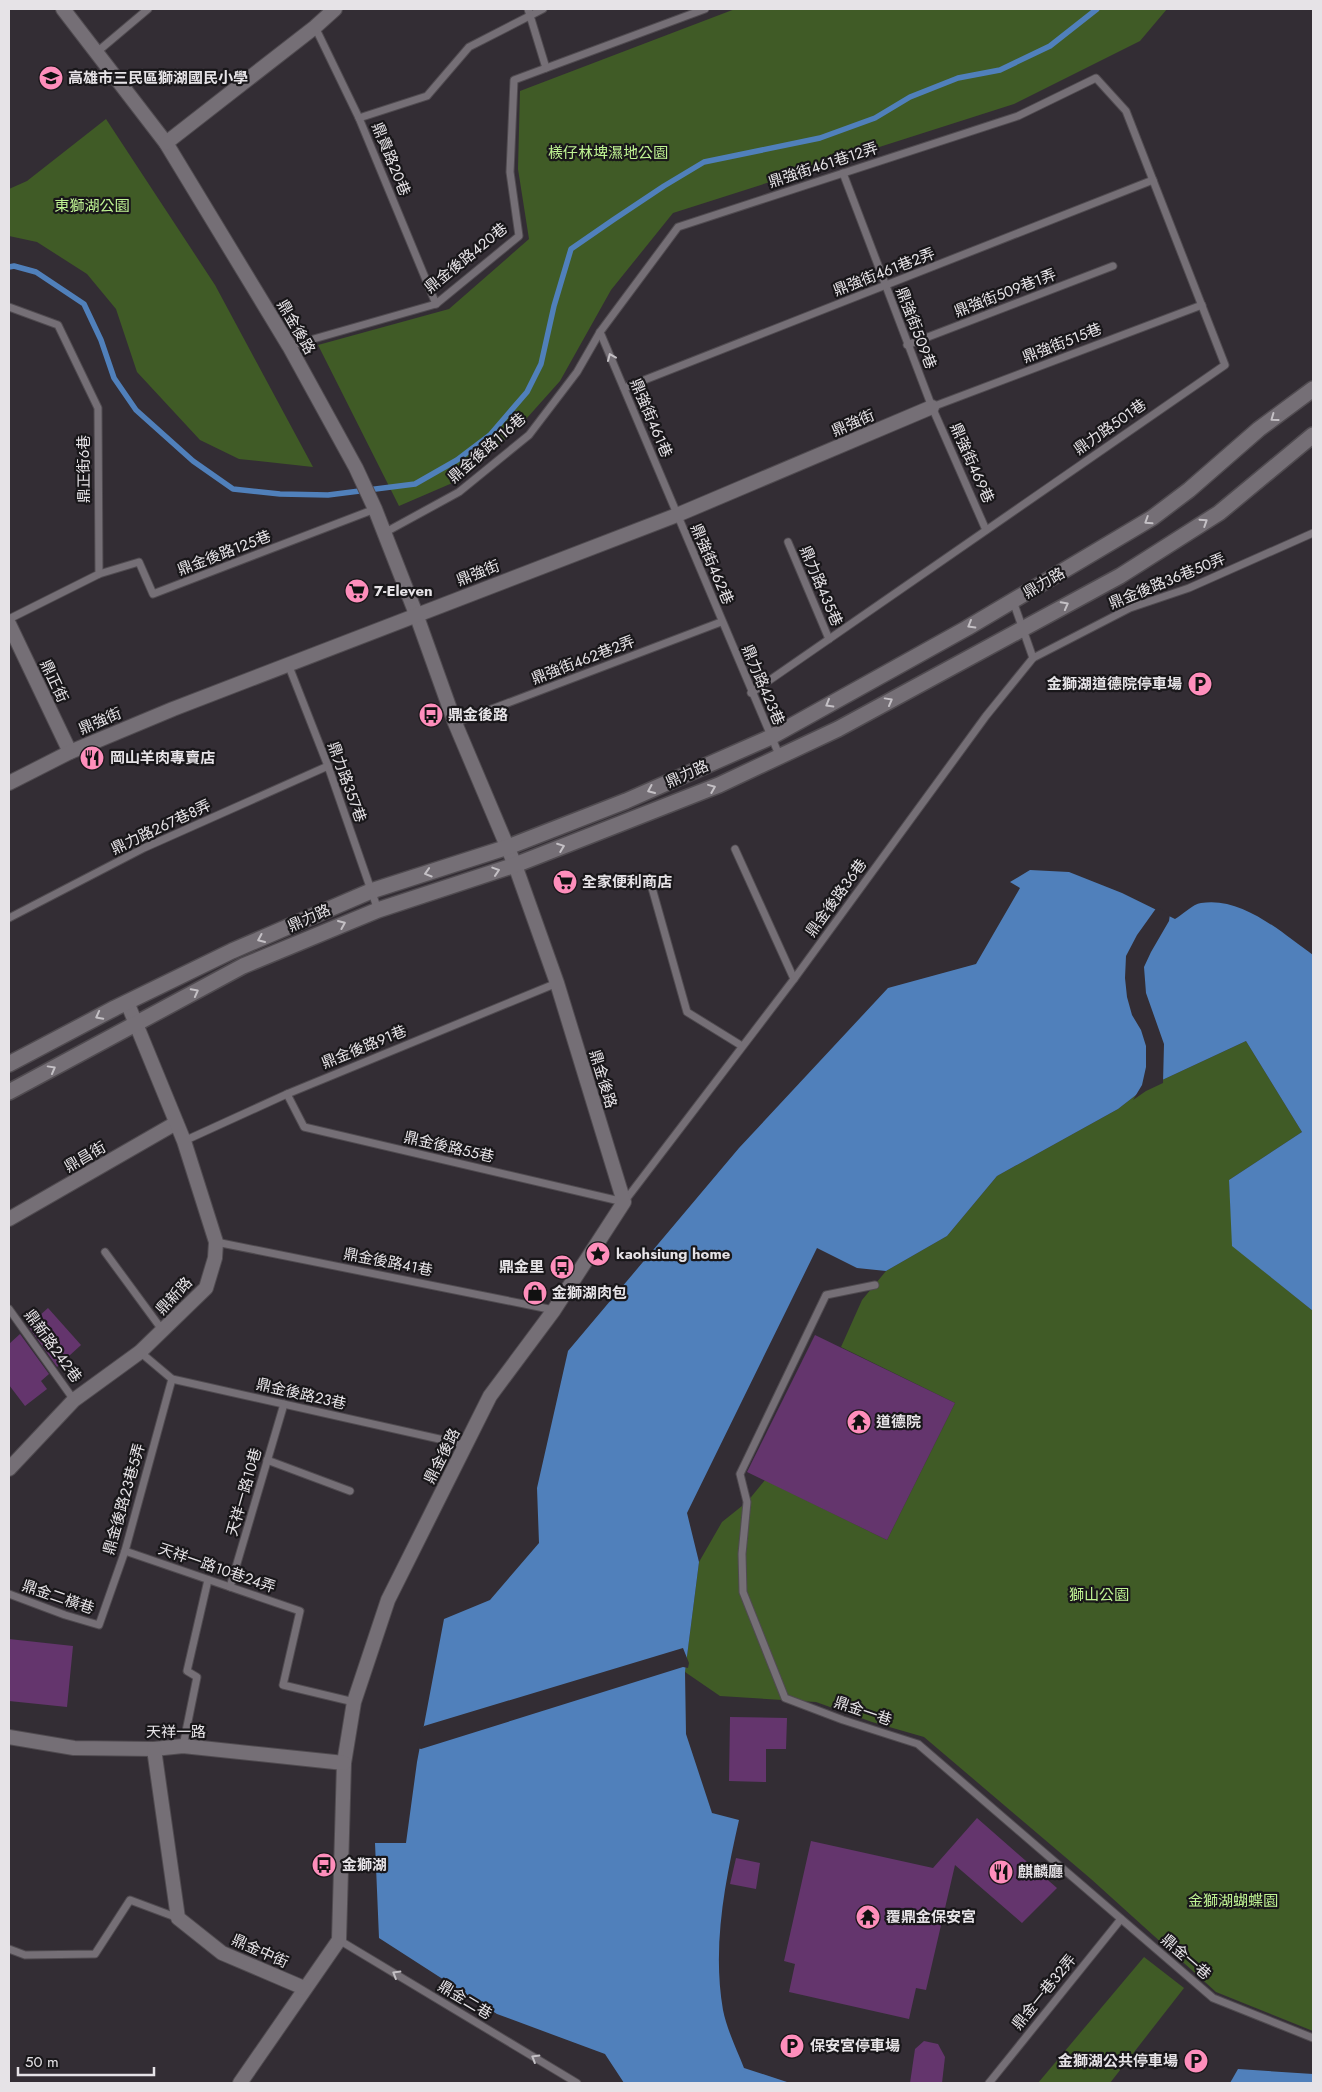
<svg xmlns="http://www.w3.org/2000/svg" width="1322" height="2092" font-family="Jost,'Noto Sans TC',sans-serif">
<rect width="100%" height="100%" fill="#332d34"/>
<g fill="#405b26">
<path d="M735,9H1167L1140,41L1014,104L673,213L611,290L560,381L518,428L457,481L399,506L318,345L449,309L529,239L518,169L520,91Z"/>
<path d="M106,119L215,285L313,467L239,459L200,440L137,372L116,309L87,274L37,242L9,236V189L27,181Z"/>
<path d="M1246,1041L1302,1132L1229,1180L1233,1246L1313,1311V2031L1216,1992L1091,1879L924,1737L872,1722L816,1702L720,1696L685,1672L699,1562L722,1522L747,1502L765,1480L887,1540L955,1403L841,1347L862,1300L886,1271L947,1236L997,1176L1118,1109L1145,1088Z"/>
<path d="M1144,1957L1184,1988L1110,2083H1038Z"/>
</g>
<g fill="#5080bb">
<path d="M1030,870L1069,872L1122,893L1175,919C1182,915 1193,904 1201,903C1242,896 1282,933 1313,955V1311L1232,1246L1229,1180L1302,1132L1246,1041L1145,1088L1118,1109L997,1176L947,1236L886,1271L857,1268L817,1248L687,1513L699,1562L685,1672L686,1734L712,1813L739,1820C725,1882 712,1946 723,2010C727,2030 737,2050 744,2068L790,2083H624L605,2054L497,2014L379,1938L375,1843H406L417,1762L444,1619L490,1600L539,1543L537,1488L568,1351L739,1148L888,988L976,964L1020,888L1010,882Z"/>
<path d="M1238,2069L1313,2074V2083H1230Z"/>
</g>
<g fill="#332d34">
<path d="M1157,907L1170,914L1169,921L1151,952L1144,967L1146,993L1164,1044L1163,1083L1146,1091L1133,1100L1142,1085L1146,1067V1046L1141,1030L1132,1015L1127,997L1125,978L1126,956L1137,935Z"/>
<path d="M683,1648L689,1663L688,1668L683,1667L421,1749L417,1748L421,1730L424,1726Z"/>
</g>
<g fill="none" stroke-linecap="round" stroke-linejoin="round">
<path stroke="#5080bb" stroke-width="5.5" d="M9,267L14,266L36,272L84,304L101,340L114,378L136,410L193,461L233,489L280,494L328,495L415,484L457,460L490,435L527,392L541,364L554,306L571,249L613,220L664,186L704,162L820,138L875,118L910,97L958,78L1000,70L1050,46L1097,9"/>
</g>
<g fill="#64356d">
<path d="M48,1308L81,1345L57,1367L28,1326Z"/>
<path d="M20,1334L49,1374L41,1381L47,1389L25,1406L9,1385V1344Z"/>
<path d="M815,1335L955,1403L887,1540L747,1472Z"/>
<path d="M9,1639L73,1646L67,1707L9,1701Z"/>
<path d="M730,1717L787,1718L786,1749H766V1782L729,1781Z"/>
<path d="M977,1818L1057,1888L1022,1923L955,1865L926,1990L916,1988L909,2019L789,1992L795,1964L784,1961L811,1841L933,1868Z"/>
<path d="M736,1858L760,1863L756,1889L730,1884Z"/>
<path d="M924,2041L938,2044L945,2057L942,2083H910L915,2049Z"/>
</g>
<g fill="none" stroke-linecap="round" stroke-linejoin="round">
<defs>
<g id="service">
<path d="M528,9L546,68"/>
<path d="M315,27L359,118L436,304"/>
<path d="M97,52L148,9"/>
<path d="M359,118L427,96L469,47L543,9"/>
<path d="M843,173L932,407L986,530"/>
<path d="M9,307L58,325L98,408L99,574L9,619"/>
<path d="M600,332L780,757"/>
<path d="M907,345L1113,266"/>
<path d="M289,346L436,304L519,236L510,172L514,80L705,9"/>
<path d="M624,388L1153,180"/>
<path d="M932,407L1202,305"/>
<path d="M384,533L459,492L529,435L577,372L600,332L678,227L1018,116L1096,78L1126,111L1225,365L751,693"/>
<path d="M788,542L829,639"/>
<path d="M99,574L139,562L153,594L375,509"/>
<path d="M1033,658L1130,608L1189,588L1313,533"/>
<path d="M288,664L328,766L378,910"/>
<path d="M455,723L721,622"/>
<path d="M735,849L794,979"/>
<path d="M652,888L687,1012L742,1046"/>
<path d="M9,918L144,848L328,766"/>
<path d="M287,1094L304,1127L624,1202L794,979L986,716L1033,658L1013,601"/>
<path d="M184,1141L287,1094L557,983"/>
<path d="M216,1242L554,1310"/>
<path d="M105,1252L163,1331"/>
<path d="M875,1285L826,1295L740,1474L747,1502L742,1554L743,1592L785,1698L843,1720L918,1744L1213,1998L1313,2038"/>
<path d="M9,1309L74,1400"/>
<path d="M140,1352L172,1379L466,1445"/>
<path d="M267,1460L350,1491"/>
<path d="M125,1551L300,1611L283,1685L354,1702"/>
<path d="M230,1587L284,1404"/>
<path d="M9,1594L65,1615L99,1625L125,1551L172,1379"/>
<path d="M183,1746L197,1677L187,1671L208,1580"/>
<path d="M339,1940L577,2083"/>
<path d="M9,1949L25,1955L95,1954L130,1900L178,1918"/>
<path d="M989,2083L1121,1919"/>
</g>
<g id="minor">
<path d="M63,9L166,143L289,346L356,468L375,509L416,614L455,723L515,865L557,983L624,1202L554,1310L490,1396L388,1600L354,1702L344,1763L339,1940L240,2083"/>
<path d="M166,143L315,27L335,9"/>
<path d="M9,624L70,752"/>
<path d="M9,783L70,752L173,709L677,515L932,407"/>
<path d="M9,1219L176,1123"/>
<path d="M9,1469L74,1400L140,1352L206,1288L215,1258L216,1242L184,1141L127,1002"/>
<path d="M9,1737L74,1748L154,1749L183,1746L344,1763"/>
<path d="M154,1749L178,1918L222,1953L304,1988"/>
</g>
<g id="tertiary">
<path d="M9,1064L115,1008L232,951L371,891L508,847L626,801L771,737L967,628L1152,518L1189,490L1259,429L1313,389"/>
<path d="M9,1092L243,966L378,910L515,865L719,785L838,729L1120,576L1219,513L1313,435"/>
</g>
</defs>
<use href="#service" stroke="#504b50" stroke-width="9"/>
<use href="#minor" stroke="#504b50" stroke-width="16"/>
<use href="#tertiary" stroke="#504b50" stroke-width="18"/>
<use href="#service" stroke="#756f76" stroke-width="7"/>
<use href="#minor" stroke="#756f76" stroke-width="14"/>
<use href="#tertiary" stroke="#756f76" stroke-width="15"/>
</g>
<defs><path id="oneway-chevron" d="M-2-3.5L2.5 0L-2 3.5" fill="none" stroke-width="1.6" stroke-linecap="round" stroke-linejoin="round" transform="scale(1.25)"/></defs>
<g stroke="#c4c0c5">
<use href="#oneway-chevron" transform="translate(611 357) rotate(-113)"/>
<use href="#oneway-chevron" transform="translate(1274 418) rotate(144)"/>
<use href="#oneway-chevron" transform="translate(1148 521) rotate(147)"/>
<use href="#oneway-chevron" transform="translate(1204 522) rotate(-33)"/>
<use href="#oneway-chevron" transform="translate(1065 605) rotate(-28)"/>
<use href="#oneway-chevron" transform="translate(971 625) rotate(150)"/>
<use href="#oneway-chevron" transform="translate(889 701) rotate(-29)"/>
<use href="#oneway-chevron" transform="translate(829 704) rotate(150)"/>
<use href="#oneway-chevron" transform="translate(712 788) rotate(-22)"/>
<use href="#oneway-chevron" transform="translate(651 790) rotate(156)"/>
<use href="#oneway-chevron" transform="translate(561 847) rotate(-21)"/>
<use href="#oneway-chevron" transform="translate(496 871) rotate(-18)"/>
<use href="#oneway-chevron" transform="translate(428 873) rotate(163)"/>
<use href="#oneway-chevron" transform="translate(342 924) rotate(-23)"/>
<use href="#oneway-chevron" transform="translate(261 939) rotate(156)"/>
<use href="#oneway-chevron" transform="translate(195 992) rotate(-28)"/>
<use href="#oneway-chevron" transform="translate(99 1016) rotate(152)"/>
<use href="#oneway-chevron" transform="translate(52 1069) rotate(-29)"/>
<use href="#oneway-chevron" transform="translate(396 1974) rotate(-149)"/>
<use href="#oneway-chevron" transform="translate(535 2058) rotate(-149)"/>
</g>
<defs>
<symbol id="school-disc" viewBox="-11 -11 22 22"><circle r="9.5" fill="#fe8ebb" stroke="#19171a"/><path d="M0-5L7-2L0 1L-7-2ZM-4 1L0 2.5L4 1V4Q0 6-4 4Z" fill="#111"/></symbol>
<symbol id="supermarket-disc" viewBox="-11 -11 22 22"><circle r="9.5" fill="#fe8ebb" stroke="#19171a"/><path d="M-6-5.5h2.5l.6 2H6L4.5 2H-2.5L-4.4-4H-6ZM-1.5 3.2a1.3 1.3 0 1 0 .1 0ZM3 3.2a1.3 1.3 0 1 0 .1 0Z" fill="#111"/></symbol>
<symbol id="parking-disc" viewBox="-11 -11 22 22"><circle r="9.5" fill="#fe8ebb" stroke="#19171a"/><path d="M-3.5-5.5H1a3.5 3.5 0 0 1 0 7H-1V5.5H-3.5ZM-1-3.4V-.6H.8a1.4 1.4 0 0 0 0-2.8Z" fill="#111"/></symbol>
<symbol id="bus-disc" viewBox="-11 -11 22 22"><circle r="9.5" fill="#fe8ebb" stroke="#19171a"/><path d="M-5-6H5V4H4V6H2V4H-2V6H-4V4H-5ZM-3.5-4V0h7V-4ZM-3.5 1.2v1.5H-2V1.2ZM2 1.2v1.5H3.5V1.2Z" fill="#111"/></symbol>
<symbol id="restaurant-disc" viewBox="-11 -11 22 22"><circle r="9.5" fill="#fe8ebb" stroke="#19171a"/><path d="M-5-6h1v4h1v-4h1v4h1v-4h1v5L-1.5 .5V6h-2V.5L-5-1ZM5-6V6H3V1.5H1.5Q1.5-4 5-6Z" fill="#111"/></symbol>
<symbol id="sight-disc" viewBox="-11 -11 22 22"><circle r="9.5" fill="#fe8ebb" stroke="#19171a"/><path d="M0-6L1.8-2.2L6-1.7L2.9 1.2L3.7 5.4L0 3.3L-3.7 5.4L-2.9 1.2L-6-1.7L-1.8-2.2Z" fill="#111"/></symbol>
<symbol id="shop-disc" viewBox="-11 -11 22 22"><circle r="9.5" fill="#fe8ebb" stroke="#19171a"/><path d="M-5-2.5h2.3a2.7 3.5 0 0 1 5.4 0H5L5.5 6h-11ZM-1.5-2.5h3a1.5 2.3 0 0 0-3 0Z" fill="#111"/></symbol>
<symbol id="temple-disc" viewBox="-11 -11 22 22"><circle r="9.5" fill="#fe8ebb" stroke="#19171a"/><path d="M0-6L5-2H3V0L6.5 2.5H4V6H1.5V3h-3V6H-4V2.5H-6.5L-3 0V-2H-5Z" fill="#111"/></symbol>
</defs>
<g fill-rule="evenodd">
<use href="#school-disc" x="37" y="64" width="28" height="28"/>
<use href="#supermarket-disc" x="343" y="577" width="28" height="28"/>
<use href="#parking-disc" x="1186" y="670" width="28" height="28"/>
<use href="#bus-disc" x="417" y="701" width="28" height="28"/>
<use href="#restaurant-disc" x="78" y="744" width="28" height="28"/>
<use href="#supermarket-disc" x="551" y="868" width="28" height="28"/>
<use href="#sight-disc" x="584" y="1240" width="28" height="28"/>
<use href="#bus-disc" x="548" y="1253" width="28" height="28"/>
<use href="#shop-disc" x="521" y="1279" width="28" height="28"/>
<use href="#temple-disc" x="845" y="1408" width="28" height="28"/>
<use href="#bus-disc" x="310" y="1851" width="28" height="28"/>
<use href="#restaurant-disc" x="987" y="1858" width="28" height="28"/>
<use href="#temple-disc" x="854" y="1903" width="28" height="28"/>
<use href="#parking-disc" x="778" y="2032" width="28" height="28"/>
<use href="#parking-disc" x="1182" y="2047" width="28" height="28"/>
</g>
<g text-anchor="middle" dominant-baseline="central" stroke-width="4.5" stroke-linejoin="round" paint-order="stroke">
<g font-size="15" font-weight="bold" fill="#e6e3e7" stroke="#19171a" text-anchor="start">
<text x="68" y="78">高雄市三民區獅湖國民小學</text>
<text x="374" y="591">7-Eleven</text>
<text x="1182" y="684" text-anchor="end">金獅湖道德院停車場</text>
<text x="448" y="715">鼎金後路</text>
<text x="110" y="758">岡山羊肉專賣店</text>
<text x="582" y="882">全家便利商店</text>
<text x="616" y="1254">kaohsiung home</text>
<text x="544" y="1267" text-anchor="end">鼎金里</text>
<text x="552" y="1293">金獅湖肉包</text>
<text x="876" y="1422">道德院</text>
<text x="342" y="1865">金獅湖</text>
<text x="1018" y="1872">麒麟廳</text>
<text x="886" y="1917">覆鼎金保安宮</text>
<text x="810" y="2046">保安宮停車場</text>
<text x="1178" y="2061" text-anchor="end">金獅湖公共停車場</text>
</g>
<g font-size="15" fill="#bff393" stroke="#19171a">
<text x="608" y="153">檨仔林埤濕地公園</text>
<text x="92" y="206">東獅湖公園</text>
<text x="1099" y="1595">獅山公園</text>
<text x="1233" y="1901">金獅湖蝴蝶園</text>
</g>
<g font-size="15" fill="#e6e3e7" stroke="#19171a">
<text transform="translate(391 159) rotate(68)">鼎貴路20巷</text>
<text transform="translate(823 165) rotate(-18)">鼎強街461巷12弄</text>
<text transform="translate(466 258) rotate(-39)">鼎金後路420巷</text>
<text transform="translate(884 272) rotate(-21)">鼎強街461巷2弄</text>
<text transform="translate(1005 293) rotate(-21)">鼎強街509巷1弄</text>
<text transform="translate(296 327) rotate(60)">鼎金後路</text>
<text transform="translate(916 328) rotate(69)">鼎強街509巷</text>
<text transform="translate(1062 343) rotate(-21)">鼎強街515巷</text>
<text transform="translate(651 418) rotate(67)">鼎強街461巷</text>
<text transform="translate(853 423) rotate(-23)">鼎強街</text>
<text transform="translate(1110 427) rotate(-35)">鼎力路501巷</text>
<text transform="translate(487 448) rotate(-41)">鼎金後路116巷</text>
<text transform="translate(972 463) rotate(66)">鼎強街469巷</text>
<text transform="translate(84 469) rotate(-90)">鼎正街6巷</text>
<text transform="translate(224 553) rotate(-21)">鼎金後路125巷</text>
<text transform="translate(712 564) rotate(67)">鼎強街462巷</text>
<text transform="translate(478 573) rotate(-21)">鼎強街</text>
<text transform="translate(1167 581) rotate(-22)">鼎金後路36巷50弄</text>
<text transform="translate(1044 583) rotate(-30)">鼎力路</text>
<text transform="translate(821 586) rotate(67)">鼎力路435巷</text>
<text transform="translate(583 660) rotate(-21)">鼎強街462巷2弄</text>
<text transform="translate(54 681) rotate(65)">鼎正街</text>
<text transform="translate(763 685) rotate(67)">鼎力路423巷</text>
<text transform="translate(100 721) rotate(-23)">鼎強街</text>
<text transform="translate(687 774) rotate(-24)">鼎力路</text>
<text transform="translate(347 782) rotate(70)">鼎力路357巷</text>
<text transform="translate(161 827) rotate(-25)">鼎力路267巷8弄</text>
<text transform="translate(836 898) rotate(-54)">鼎金後路36巷</text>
<text transform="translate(309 918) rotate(-24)">鼎力路</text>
<text transform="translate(364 1047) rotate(-22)">鼎金後路91巷</text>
<text transform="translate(603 1079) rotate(73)">鼎金後路</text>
<text transform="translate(449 1147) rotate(13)">鼎金後路55巷</text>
<text transform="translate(85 1157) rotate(-30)">鼎昌街</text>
<text transform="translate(388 1262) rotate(11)">鼎金後路41巷</text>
<text transform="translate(174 1296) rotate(-47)">鼎新路</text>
<text transform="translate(53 1346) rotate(54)">鼎新路242巷</text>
<text transform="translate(301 1394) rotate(13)">鼎金後路23巷</text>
<text transform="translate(442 1456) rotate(-63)">鼎金後路</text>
<text transform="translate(244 1492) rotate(-74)">天祥一路10巷</text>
<text transform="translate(124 1499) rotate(-74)">鼎金後路23巷5弄</text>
<text transform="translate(217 1568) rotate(19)">天祥一路10巷24弄</text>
<text transform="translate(58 1597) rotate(19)">鼎金二橫巷</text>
<text transform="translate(863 1711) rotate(19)">鼎金一巷</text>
<text x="176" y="1732">天祥一路</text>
<text transform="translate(260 1951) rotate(24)">鼎金中街</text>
<text transform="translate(1186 1957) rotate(41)">鼎金一巷</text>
<text transform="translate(1044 1992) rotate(-51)">鼎金一巷32弄</text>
<text transform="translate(465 2000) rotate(31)">鼎金二巷</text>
</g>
</g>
<rect width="1322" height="2092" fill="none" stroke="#e6e3e7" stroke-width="20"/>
<path d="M18 2067v8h136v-8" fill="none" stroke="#e6e3e7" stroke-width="2.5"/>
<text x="25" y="2067" font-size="15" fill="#e6e3e7" stroke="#19171a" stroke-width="4" paint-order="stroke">50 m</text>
</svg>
